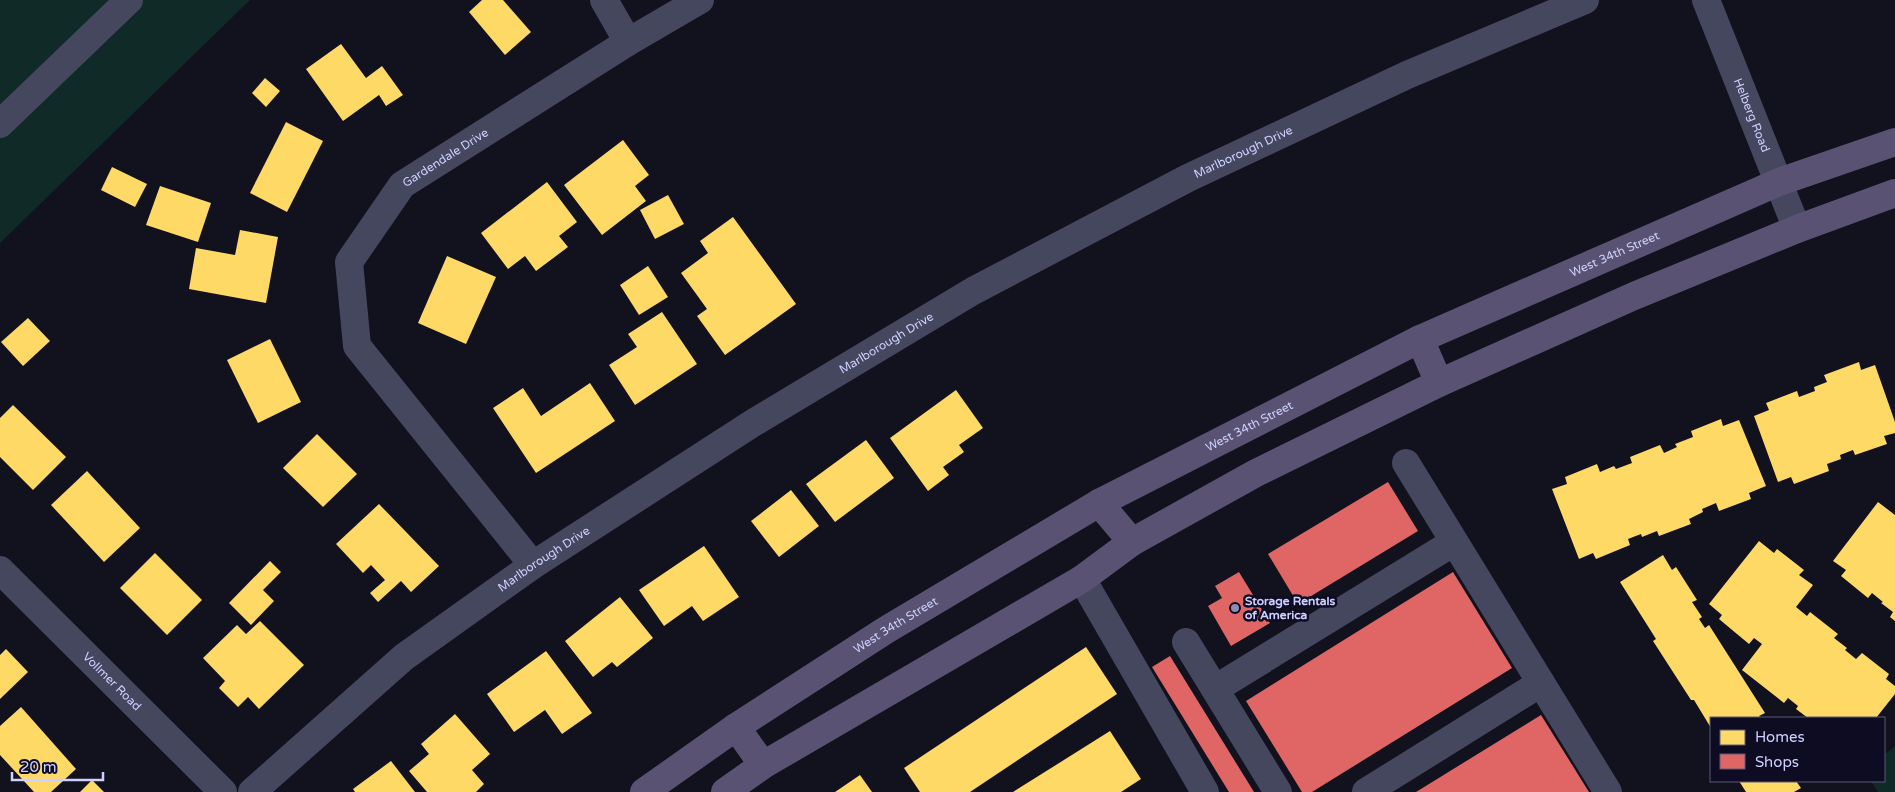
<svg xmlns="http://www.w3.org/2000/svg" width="1895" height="792" font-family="'Varela Round',sans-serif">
<rect width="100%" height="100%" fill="#12111e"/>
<g fill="#0f2a27">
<path d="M0,0H250L0,243Z"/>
<path d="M1895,746V792H1878L1871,781H1884V755Z"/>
</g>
<g fill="#ffd966">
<path d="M482,0H503L531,32L505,55L469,12Z"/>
<path d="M341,44L366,78L382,66L403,95L386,106L379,95L343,121L306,69Z"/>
<path d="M265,78L280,91L266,107L252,93Z"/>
<path d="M286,122L323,141L287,212L250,193Z"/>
<path d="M623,140L649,175L635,186L646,201L602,235L564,185Z"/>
<path d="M112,167L147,184L135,207L101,190Z"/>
<path d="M547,182L577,222L559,236L568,247L536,271L525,256L508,269L481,233Z"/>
<path d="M160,186L211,203L198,242L146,225Z"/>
<path d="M668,195L684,224L655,239L640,210Z"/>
<path d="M733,217L796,304L725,355L697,316L707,309L681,273L708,253L700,241Z"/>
<path d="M240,230L278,237L266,303L189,289L196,248L235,255Z"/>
<path d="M447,256L496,277L466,344L418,323Z"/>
<path d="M648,266L668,297L639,315L620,285Z"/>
<path d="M662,312L697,364L635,405L609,365L637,347L628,334Z"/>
<path d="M28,318L50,341L23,366L1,342Z"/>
<path d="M270,339L301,402L258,423L227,360Z"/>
<path d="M1859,362L1861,370L1875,365L1895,422V433L1884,436L1887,444L1855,455L1853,450L1840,455L1841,459L1827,464L1829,471L1794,484L1791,477L1778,482L1754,416L1769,410L1766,403L1797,391L1799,397L1815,391L1814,387L1827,382L1824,375Z"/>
<path d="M590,383L615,421L536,473L493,408L523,388L541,416Z"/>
<path d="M956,390L983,428L959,445L964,452L943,467L949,475L928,491L890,438Z"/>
<path d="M13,405L66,457L33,490L0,457V418Z"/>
<path d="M1721,419L1723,426L1739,420L1766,486L1749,493L1751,499L1719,511L1716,503L1702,509L1703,512L1689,519L1691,524L1659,536L1657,531L1642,537L1641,534L1628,539L1630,545L1596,559L1593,553L1579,559L1552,489L1567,484L1565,477L1597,464L1600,472L1614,466L1616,469L1632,463L1630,457L1660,445L1664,453L1677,447L1675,444L1693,437L1691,431Z"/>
<path d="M317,434L357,474L323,507L283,468Z"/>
<path d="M866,440L894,478L835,522L806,484Z"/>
<path d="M87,471L140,528L104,562L51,505Z"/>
<path d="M791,490L819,526L779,557L751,521Z"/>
<path d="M1878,502L1895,515V621L1890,617L1893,612L1881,603L1883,602L1872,593L1868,598L1841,576L1846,570L1833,561Z"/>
<path d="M379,504L439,566L411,592L401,581L378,602L370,593L385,580L371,565L363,573L336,544Z"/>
<path d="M1759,541L1774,553L1777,549L1804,570L1799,575L1813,585L1796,607L1807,616L1810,612L1838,634L1834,638L1847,648L1845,650L1856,659L1862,653L1889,674L1886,679L1895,686V694L1876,718H1808L1796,709L1798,706L1788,698L1784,703L1742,670L1762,644L1754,638L1749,644L1719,619L1722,615L1709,604Z"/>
<path d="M704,546L739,597L703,621L692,606L664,626L639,590Z"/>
<path d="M155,553L202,600L167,635L120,588Z"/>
<path d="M1663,555L1672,570L1676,567L1697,600L1692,602L1702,617L1699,619L1705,628L1709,625L1765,713L1759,716L1761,718H1711V728L1694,700H1691L1653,641L1656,639L1620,582Z"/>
<path d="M270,561L281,572L263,590L274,601L251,625L229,603Z"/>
<path d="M620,597L653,638L617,667L612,662L593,677L565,641Z"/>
<path d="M260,621L304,665L259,709L248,697L238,707L219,688L225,681L203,658L237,625L246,634Z"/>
<path d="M1086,647L1117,694L970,792H920L904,768Z"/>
<path d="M6,649L28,672L0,699V655Z"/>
<path d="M546,651L592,713L562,734L545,710L514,732L487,694Z"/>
<path d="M21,707L76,769L51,792H34L0,755V726Z"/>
<path d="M455,714L490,754L472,770L484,784L476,792H427L409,771L429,754L421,744Z"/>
<path d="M1110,731L1141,779L1121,792H1013Z"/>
<path d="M391,761L415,792H355L353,789Z"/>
<path d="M860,775L872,792H835Z"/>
<path d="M92,780L104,792H80Z"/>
<path d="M1739,781H1796L1801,788L1794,792H1746Z"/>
</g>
<g fill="#e06666">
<path d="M1388,482L1418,531L1298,604L1268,554Z"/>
<path d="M1239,572L1270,623L1231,646L1208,606L1222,598L1215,586Z"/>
<path d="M1453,572L1512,668L1312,792H1302L1246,701Z"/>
<path d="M1170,656L1254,792H1229L1152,667Z"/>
<path d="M1541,715L1589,792H1416Z"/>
</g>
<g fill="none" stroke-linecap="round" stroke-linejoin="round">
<g stroke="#45475f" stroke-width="28">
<path d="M604,0L628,42"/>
<path id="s1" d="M1706,0L1797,229"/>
<path d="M0,124L129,0"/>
<path d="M1406,463L1608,792"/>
<path id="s2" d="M533,565L357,346L349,262L402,185L628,42L700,0"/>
<path id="s3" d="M0,570L223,792"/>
<path d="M1082,579L1205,792"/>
<path d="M1186,642L1278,792"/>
<path d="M1215,689L1454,542"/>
<path id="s4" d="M252,792L404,657L533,565L753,423L973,291L1188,178L1407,75L1585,0"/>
<path d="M1366,792L1541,683"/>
</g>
<g stroke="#595272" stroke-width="28">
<path d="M1420,339L1439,383"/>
<path d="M1099,503L1132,542"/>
<path d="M736,727L763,765"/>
<path id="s5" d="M644,792L736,727L886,630L1099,503L1420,339L1779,182L1895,142"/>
<path d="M725,792L763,765L1082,579L1132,542L1256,473L1439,383L1634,296L1797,229L1895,193"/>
</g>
</g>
<circle fill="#8c8db0" stroke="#0d0c23" stroke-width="2" cx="1235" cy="608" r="5"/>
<g text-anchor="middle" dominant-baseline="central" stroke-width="5" stroke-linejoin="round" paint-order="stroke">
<g font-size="12" fill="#ced0ff" stroke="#0d0c23">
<text stroke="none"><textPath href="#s1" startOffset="124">Helberg Road</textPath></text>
<text stroke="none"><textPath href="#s4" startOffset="1184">Marlborough Drive</textPath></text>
<text stroke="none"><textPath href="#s2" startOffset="510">Gardendale Drive</textPath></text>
<text stroke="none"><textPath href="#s5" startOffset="1112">West 34th Street</textPath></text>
<text stroke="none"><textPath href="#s4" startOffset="779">Marlborough Drive</textPath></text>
<text stroke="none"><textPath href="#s5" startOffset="708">West 34th Street</textPath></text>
<text stroke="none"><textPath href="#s4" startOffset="374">Marlborough Drive</textPath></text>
<text stroke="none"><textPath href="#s5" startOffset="302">West 34th Street</textPath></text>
<text stroke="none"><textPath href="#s3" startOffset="158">Vollmer Road</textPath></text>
</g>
<g font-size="12" font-weight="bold" fill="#ced0ff" stroke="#0d0c23" text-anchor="start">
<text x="1245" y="601">Storage Rentals<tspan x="1245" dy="14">of America</tspan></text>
</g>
</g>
<rect x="1710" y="717" width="175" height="65" fill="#0d0c23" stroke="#5a5a7b"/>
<rect x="1720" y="730" width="25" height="15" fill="#ffd966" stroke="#5a5a7b"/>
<text x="1755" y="742" font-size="15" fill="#ced0ff">Homes</text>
<rect x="1720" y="754" width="25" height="15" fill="#e06666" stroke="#5a5a7b"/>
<text x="1755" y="767" font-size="15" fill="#ced0ff">Shops</text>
<path d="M12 772v8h91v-8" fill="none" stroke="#ced0ff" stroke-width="2.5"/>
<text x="20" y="772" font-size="15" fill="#ced0ff" stroke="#0d0c23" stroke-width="4" paint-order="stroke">20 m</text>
</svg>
